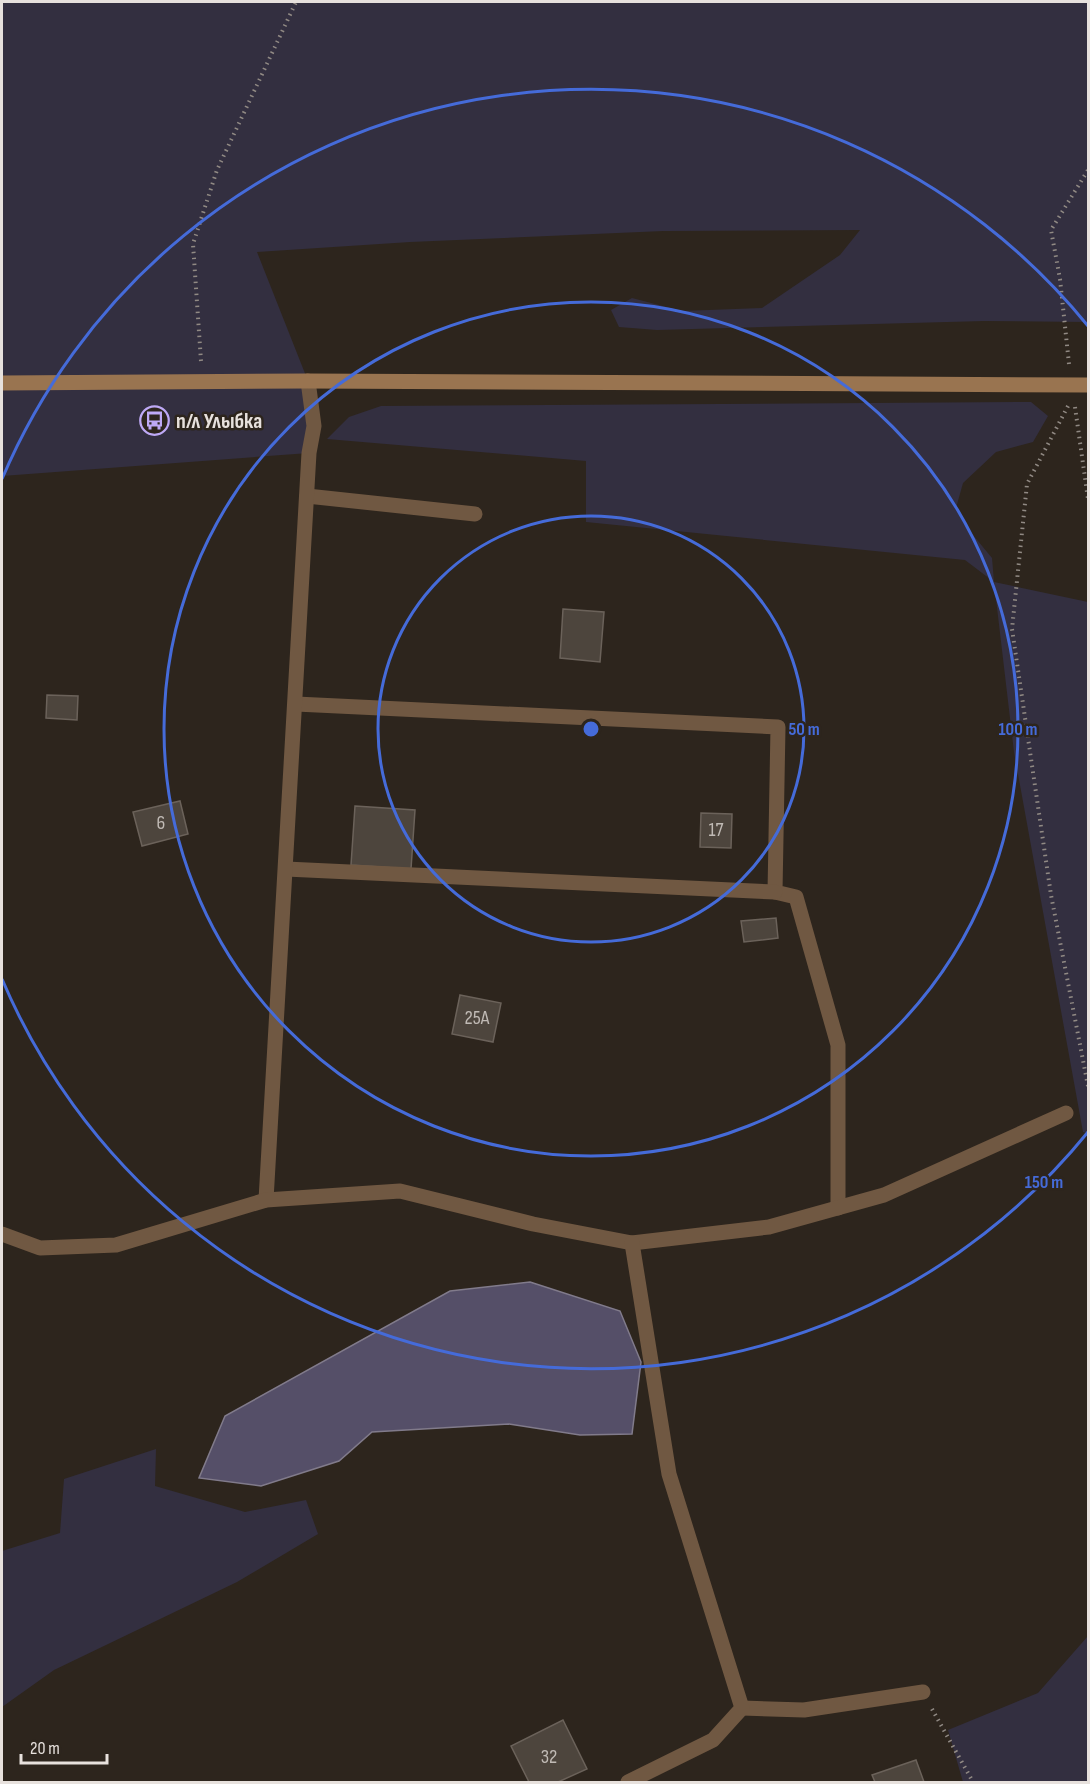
<svg xmlns="http://www.w3.org/2000/svg" width="1090" height="1784" font-family="'Sofia Sans Condensed',sans-serif">
<rect width="100%" height="100%" fill="#2d251d"/>
<g fill="#332f40">
<path d="M2,2H1088V322L984,321L657,330L619,327L611,310L632,298L682,311L762,308L840,255L860,230L663,231L410,242L257,252L308,381L309,453L2,476Z"/>
<path d="M1031,402L1048,416L1033,442L996,452L963,483L956,508L968,529L992,558L994,582L1088,602V1133L1083,1132L1014,752L994,582L965,560L586,522V461L327,439L349,417L381,406Z"/>
<path d="M156,1449L155,1486L245,1512L306,1500L318,1534L237,1582L54,1670L2,1707V1551L60,1533L64,1479Z"/>
<path d="M1088,1636V1782H963L948,1730L1038,1693Z"/>
</g>
<path fill="#554f68" stroke="#817b8b" stroke-width="1.5" d="M530,1282L620,1311L641,1362L632,1434L580,1435L509,1424L372,1432L339,1461L261,1486L199,1478L225,1416L450,1291Z"/>
<g fill="#4d453d" stroke="#6b625a" stroke-width="1.5">
<path d="M563,609L604,612L600,662L560,658Z"/>
<path d="M47,695L78,696L77,720L46,718Z"/>
<path d="M180,801L188,834L142,846L133,812Z"/>
<path d="M355,806L415,810L411,869L351,865Z"/>
<path d="M701,813L732,814L731,848L700,847Z"/>
<path d="M776,918L778,938L744,942L741,921Z"/>
<path d="M460,995L501,1003L493,1042L452,1034Z"/>
<path d="M563,1720L587,1769L558,1782H529L511,1746Z"/>
<path d="M916,1760L924,1782H875L872,1775Z"/>
</g>
<g fill="none" stroke-linecap="round" stroke-linejoin="round">
<g stroke="#918a84" stroke-width="4" stroke-dasharray="1.5 4.5" stroke-linecap="butt">
<path d="M201,361L193,244L217,170L296,2"/>
<path d="M1069,364L1060,279L1051,230L1088,170"/>
<path d="M1068,406L1027,484L1012,629L1051,895L1088,1086"/>
<path d="M1075,407L1088,499"/>
<path d="M932,1709L973,1782"/>
</g>
<g stroke="#705842" stroke-width="15">
<path d="M307,496L475,514"/>
<path d="M296,704L778,727L775,892L796,897L838,1045V1208"/>
<path d="M286,869L775,892"/>
<path d="M266,1200L309,453L314,426L308,381"/>
<path d="M2,1234L40,1248L116,1245L266,1200L400,1191L533,1224L632,1243L769,1227L884,1195L1066,1113"/>
<path d="M742,1708L804,1710L923,1692"/>
<path d="M628,1782L713,1740L742,1708L669,1474L632,1243"/>
</g>
<path stroke="#997450" stroke-width="15" d="M2,383L308,381L1088,385"/>
</g>
<g fill="none" stroke="#456bd9" stroke-width="3">
<circle cx="591" cy="729" r="213"/>
<circle cx="591" cy="729" r="427"/>
<path d="M1088 1132A640 640 0 0 1 2 979M2 479A640 640 0 0 1 1088 326"/>
</g>
<defs>
<symbol id="bus-ring" viewBox="-11 -11 22 22"><circle r="9.5" fill="#2d251d" stroke="#bea9f5" stroke-width="1.5"/><path d="M-5-6H5V4H4V6H2V4H-2V6H-4V4H-5ZM-3.5-4V0h7V-4ZM-3.5 1.2v1.5H-2V1.2ZM2 1.2v1.5H3.5V1.2Z" fill="#bea9f5"/></symbol>
</defs>
<g fill-rule="evenodd">
<use href="#bus-ring" x="138" y="404" width="33" height="33"/>
</g>
<g text-anchor="middle" dominant-baseline="central" stroke-width="5" stroke-linejoin="round" paint-order="stroke">
<g font-size="20" fill="#c0bab5">
<text x="161" y="823">6</text>
<text x="716" y="830">17</text>
<text x="477" y="1018">25А</text>
<text x="549" y="1757">32</text>
</g>
<g font-size="22" font-weight="bold" fill="#e7e1dd" stroke="#2d251d" text-anchor="start">
<text x="176" y="421">п/л Улыбка</text>
</g>
</g>
<circle cx="591" cy="729" r="9" fill="#456bd9" stroke="#2d251d" stroke-width="3"/>
<g font-size="18" text-anchor="middle" font-weight="bold" fill="#456bd9" stroke="#2d251d" stroke-width="5" stroke-linejoin="round" paint-order="stroke">
<text x="804" y="735">50 m</text>
<text x="1018" y="735">100 m</text>
<text x="1044" y="1188">150 m</text>
</g>
<rect width="1090" height="1784" fill="none" stroke="#e7e1dd" stroke-width="6"/>
<path d="M21 1754v9h86v-9" fill="none" stroke="#e7e1dd" stroke-width="3"/>
<text x="30" y="1754" font-size="18" fill="#e7e1dd" stroke="#2d251d" stroke-width="4.5" paint-order="stroke">20 m</text>
</svg>
